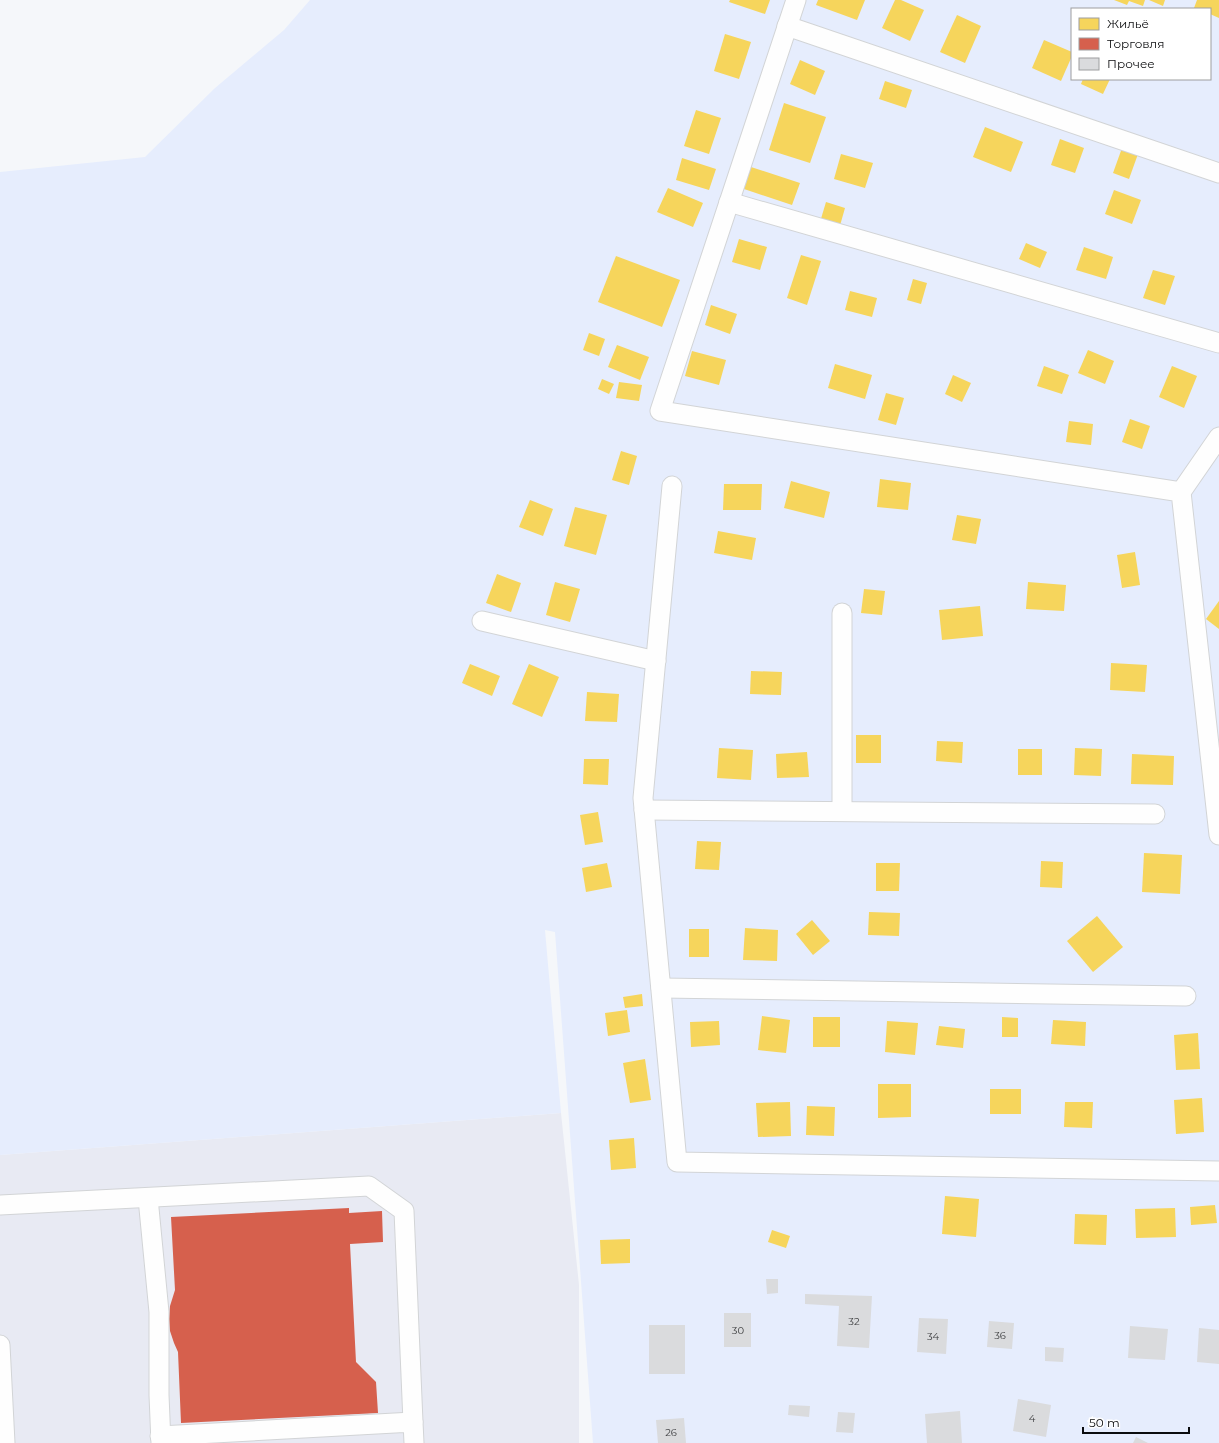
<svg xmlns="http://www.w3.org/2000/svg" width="1219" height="1443" font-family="Montserrat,sans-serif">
<rect width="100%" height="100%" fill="#f5f7fa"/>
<path fill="#e8eaf3" d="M561,1113L579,1285V1443H0V1155Z"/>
<path fill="#e6edfd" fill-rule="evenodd" d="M310,0H1219V1443H593L555,932L545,930L561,1113L0,1155V172L145,157L215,88L284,30ZM1072,9H1210V79H1072Z"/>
<g fill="#f6d55c">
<path d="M730,0H770L765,14L729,2Z"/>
<path d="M818,0H865L857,20L816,5Z"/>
<path d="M895,0H901L924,10L910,41L882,28Z"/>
<path d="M1114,0H1145L1143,6L1129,1L1127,5Z"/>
<path d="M1149,0H1165L1163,6Z"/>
<path d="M1197,0H1219V18L1210,14V9L1194,8Z"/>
<path d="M957,15L981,26L965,63L940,52Z"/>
<path d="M725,34L751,42L739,79L714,71Z"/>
<path d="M1044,40L1072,52V56L1061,81L1032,68Z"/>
<path d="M800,60L825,71L815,95L790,84Z"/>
<path d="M1083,79H1110L1103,94L1081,84Z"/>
<path d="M885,81L912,90L906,108L879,99Z"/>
<path d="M784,103L826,117L810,163L769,150Z"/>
<path d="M696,110L721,118L709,154L684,146Z"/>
<path d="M985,127L1023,142L1011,172L973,157Z"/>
<path d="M1060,139L1084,148L1075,173L1051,165Z"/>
<path d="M1122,148L1138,154L1129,179L1113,173Z"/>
<path d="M841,154L873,163L865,188L834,179Z"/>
<path d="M682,158L716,169L709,190L676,180Z"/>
<path d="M751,167L800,183L792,205L744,189Z"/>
<path d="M668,188L703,203L693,227L657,212Z"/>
<path d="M1114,190L1141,200L1132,224L1105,214Z"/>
<path d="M826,202L845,208L839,229L820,222Z"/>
<path d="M739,239L767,247L760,270L732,262Z"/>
<path d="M1026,243L1047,252L1040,268L1019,259Z"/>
<path d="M1084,247L1113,257L1106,279L1076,270Z"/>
<path d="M801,255L821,261L807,305L787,298Z"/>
<path d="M616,256L680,280L662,327L598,302Z"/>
<path d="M1153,270L1175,276L1165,305L1143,298Z"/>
<path d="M913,279L927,283L921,304L907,300Z"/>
<path d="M850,291L877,298L872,317L845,310Z"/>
<path d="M711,305L737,314L730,334L705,325Z"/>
<path d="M589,333L605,339L599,356L583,350Z"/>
<path d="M617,345L649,357L640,380L608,367Z"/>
<path d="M1088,350L1114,361L1105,384L1078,373Z"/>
<path d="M692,351L726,360L719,385L685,376Z"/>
<path d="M835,364L872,375L865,399L828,388Z"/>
<path d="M1044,366L1069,375L1062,394L1037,386Z"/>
<path d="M1172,366L1197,376L1184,408L1159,397Z"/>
<path d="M953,375L971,383L962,402L945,394Z"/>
<path d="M602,379L614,384L609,394L598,389Z"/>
<path d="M619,382L642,385L639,401L616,398Z"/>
<path d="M886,393L904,398L896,425L878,420Z"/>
<path d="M1130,419L1150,426L1142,449L1122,442Z"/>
<path d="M1069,421L1093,424L1091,445L1066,442Z"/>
<path d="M621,451L637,456L629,485L612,480Z"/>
<path d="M880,479L911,483L908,510L877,507Z"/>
<path d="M791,481L830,492L824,518L784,508Z"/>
<path d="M724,484H762L761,510H723Z"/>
<path d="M530,500L553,509L543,536L519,527Z"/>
<path d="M575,507L607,515L596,555L564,546Z"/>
<path d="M957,515L981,519L976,544L952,540Z"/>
<path d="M718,531L756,538L752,560L714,553Z"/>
<path d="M1135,552L1140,585L1122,588L1117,555Z"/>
<path d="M497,574L521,583L511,612L486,603Z"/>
<path d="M555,582L580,589L570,622L546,615Z"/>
<path d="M1028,582L1066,585L1064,611L1026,609Z"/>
<path d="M864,589L885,591L882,615L861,613Z"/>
<path d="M1219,601V629L1206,619Z"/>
<path d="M980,606L983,636L942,640L939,610Z"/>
<path d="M1111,663L1147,665L1145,692L1110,690Z"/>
<path d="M470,664L500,676L492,696L462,683Z"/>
<path d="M529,664L559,677L542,717L512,704Z"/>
<path d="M751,671L782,672L781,695L750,694Z"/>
<path d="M587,692L619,694L617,722L585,721Z"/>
<rect x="856" y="735" width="25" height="28"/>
<path d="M937,741L963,742L962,763L936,761Z"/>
<path d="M719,748L753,750L751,780L717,778Z"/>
<path d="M1075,748L1102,749L1101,776L1074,775Z"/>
<rect x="1018" y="749" width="24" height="26"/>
<path d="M807,752L809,777L777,778L776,754Z"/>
<path d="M1132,754L1174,756L1173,785L1131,784Z"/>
<path d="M584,759H609L608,785L583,784Z"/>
<path d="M598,812L603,842L585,845L580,815Z"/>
<path d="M697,841L721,842L719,870L695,869Z"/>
<path d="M1144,853L1182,855L1180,894L1142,892Z"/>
<path d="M1041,861L1063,862L1062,888L1040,887Z"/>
<path d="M607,863L612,887L586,892L582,868Z"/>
<path d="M876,863H900L899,891H876Z"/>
<path d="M869,912L900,913L899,936L868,935Z"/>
<path d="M1097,916L1123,947L1093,972L1067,941Z"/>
<path d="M812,920L830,941L813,955L796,934Z"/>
<path d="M745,928L778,930L777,961L743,960Z"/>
<rect x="689" y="929" width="20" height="28"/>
<path d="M642,994L643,1006L625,1008L623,997Z"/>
<path d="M627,1010L630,1032L608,1036L605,1013Z"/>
<path d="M762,1016L790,1020L786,1053L758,1050Z"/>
<rect x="813" y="1017" width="27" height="30"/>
<path d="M1002,1017L1018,1018V1037H1002Z"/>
<path d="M1053,1020L1086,1022L1085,1046L1051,1044Z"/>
<path d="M719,1021L720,1045L691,1047L690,1022Z"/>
<path d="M887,1021L918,1023L915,1055L885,1052Z"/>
<path d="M939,1026L965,1029L963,1048L936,1045Z"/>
<path d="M1198,1033L1200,1069L1176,1070L1174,1035Z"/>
<path d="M645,1059L651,1100L630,1103L623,1063Z"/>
<path d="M878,1084H911V1117L878,1118Z"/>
<rect x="990" y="1089" width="31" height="25"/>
<path d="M1202,1098L1204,1132L1176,1134L1174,1100Z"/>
<path d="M790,1102L791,1136L758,1137L756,1103Z"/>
<path d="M1065,1102H1093L1092,1128L1064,1127Z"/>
<path d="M807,1106L835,1107L834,1136L806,1135Z"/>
<path d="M634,1138L636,1168L611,1170L609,1140Z"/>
<path d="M945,1196L979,1199L976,1237L942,1234Z"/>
<path d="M1215,1205L1217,1223L1191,1225L1190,1207Z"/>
<path d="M1175,1208L1176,1237L1136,1238L1135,1209Z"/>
<path d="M1075,1214L1107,1215L1106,1245L1074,1244Z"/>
<path d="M772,1230L790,1236L786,1248L768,1242Z"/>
<path d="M630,1239V1263L601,1264L600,1240Z"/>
</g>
<path fill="#d6604d" d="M349,1208V1213L382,1211L383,1242L350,1244L356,1362L376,1382L378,1413L181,1423L178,1352L174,1343L170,1331L169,1319L170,1306L175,1290L171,1217Z"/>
<g fill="#dadbdd">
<path d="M766,1279H778V1293L767,1294Z"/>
<path d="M805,1294L872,1296L869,1348L837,1346L839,1306L805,1304Z"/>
<rect x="724" y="1313" width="27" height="34"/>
<path d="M919,1318L948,1319L946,1354L917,1352Z"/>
<path d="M989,1321L1014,1323L1012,1349L987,1347Z"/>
<rect x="649" y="1325" width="36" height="49"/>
<path d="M1130,1326L1168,1329L1165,1360L1128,1358Z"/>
<path d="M1199,1328L1219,1330V1364L1197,1362Z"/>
<path d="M1045,1347L1064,1348L1063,1362L1045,1361Z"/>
<path d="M1018,1399L1051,1405L1046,1437L1013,1431Z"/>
<path d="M789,1405L810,1406L809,1417L788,1415Z"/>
<path d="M960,1411L962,1443H927L925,1414Z"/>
<path d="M838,1412L855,1413L853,1433L836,1432Z"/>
<path d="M684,1418L686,1443H658L656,1420Z"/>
<path d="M1136,1437L1148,1443H1133Z"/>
</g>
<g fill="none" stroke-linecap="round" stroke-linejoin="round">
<defs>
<g id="minor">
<path d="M796,0L660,411L1181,492L1219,835"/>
<path d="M787,26L1219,173"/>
<path d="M729,202L1219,343"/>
<path d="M672,486L643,798L677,1162L1219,1171"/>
<path d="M1181,492L1219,437"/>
<path d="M482,621L656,661"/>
<path d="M644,810L1155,814"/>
<path d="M842,811V613"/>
<path d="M661,988L1186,996"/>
<path d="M148,1198L159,1312V1395L161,1443"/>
<path d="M0,1205L369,1186L404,1211L413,1422"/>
<path d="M0,1345L5,1443"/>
<path d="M160,1436L413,1422L414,1443"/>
</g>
</defs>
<use href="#minor" stroke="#d2d4d6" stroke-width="21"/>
<use href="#minor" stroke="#fefefe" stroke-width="19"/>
</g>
<g text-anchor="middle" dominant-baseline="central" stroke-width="4" stroke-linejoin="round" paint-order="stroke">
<g font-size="10" fill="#3f4042">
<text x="854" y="1321">32</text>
<text x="738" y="1330">30</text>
<text x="1000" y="1335">36</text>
<text x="933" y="1336">34</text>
<text x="1032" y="1418">4</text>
<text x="671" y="1432">26</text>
</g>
</g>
<rect x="1071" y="8" width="140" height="72" fill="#ffffff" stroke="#9d9e9f"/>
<rect x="1079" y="18" width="20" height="12" fill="#f6d55c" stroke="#9d9e9f"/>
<text x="1107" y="28" font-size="12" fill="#0b0c0e">Жильё</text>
<rect x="1079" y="38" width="20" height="12" fill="#d6604d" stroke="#9d9e9f"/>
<text x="1107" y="48" font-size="12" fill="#0b0c0e">Торговля</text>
<rect x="1079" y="58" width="20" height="12" fill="#dadbdd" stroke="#9d9e9f"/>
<text x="1107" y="68" font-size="12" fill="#0b0c0e">Прочее</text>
<path d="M1083 1427v6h106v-6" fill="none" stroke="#0b0c0e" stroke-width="2"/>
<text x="1089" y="1427" font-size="12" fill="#0b0c0e" stroke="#ffffff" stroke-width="3" paint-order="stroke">50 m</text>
</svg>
